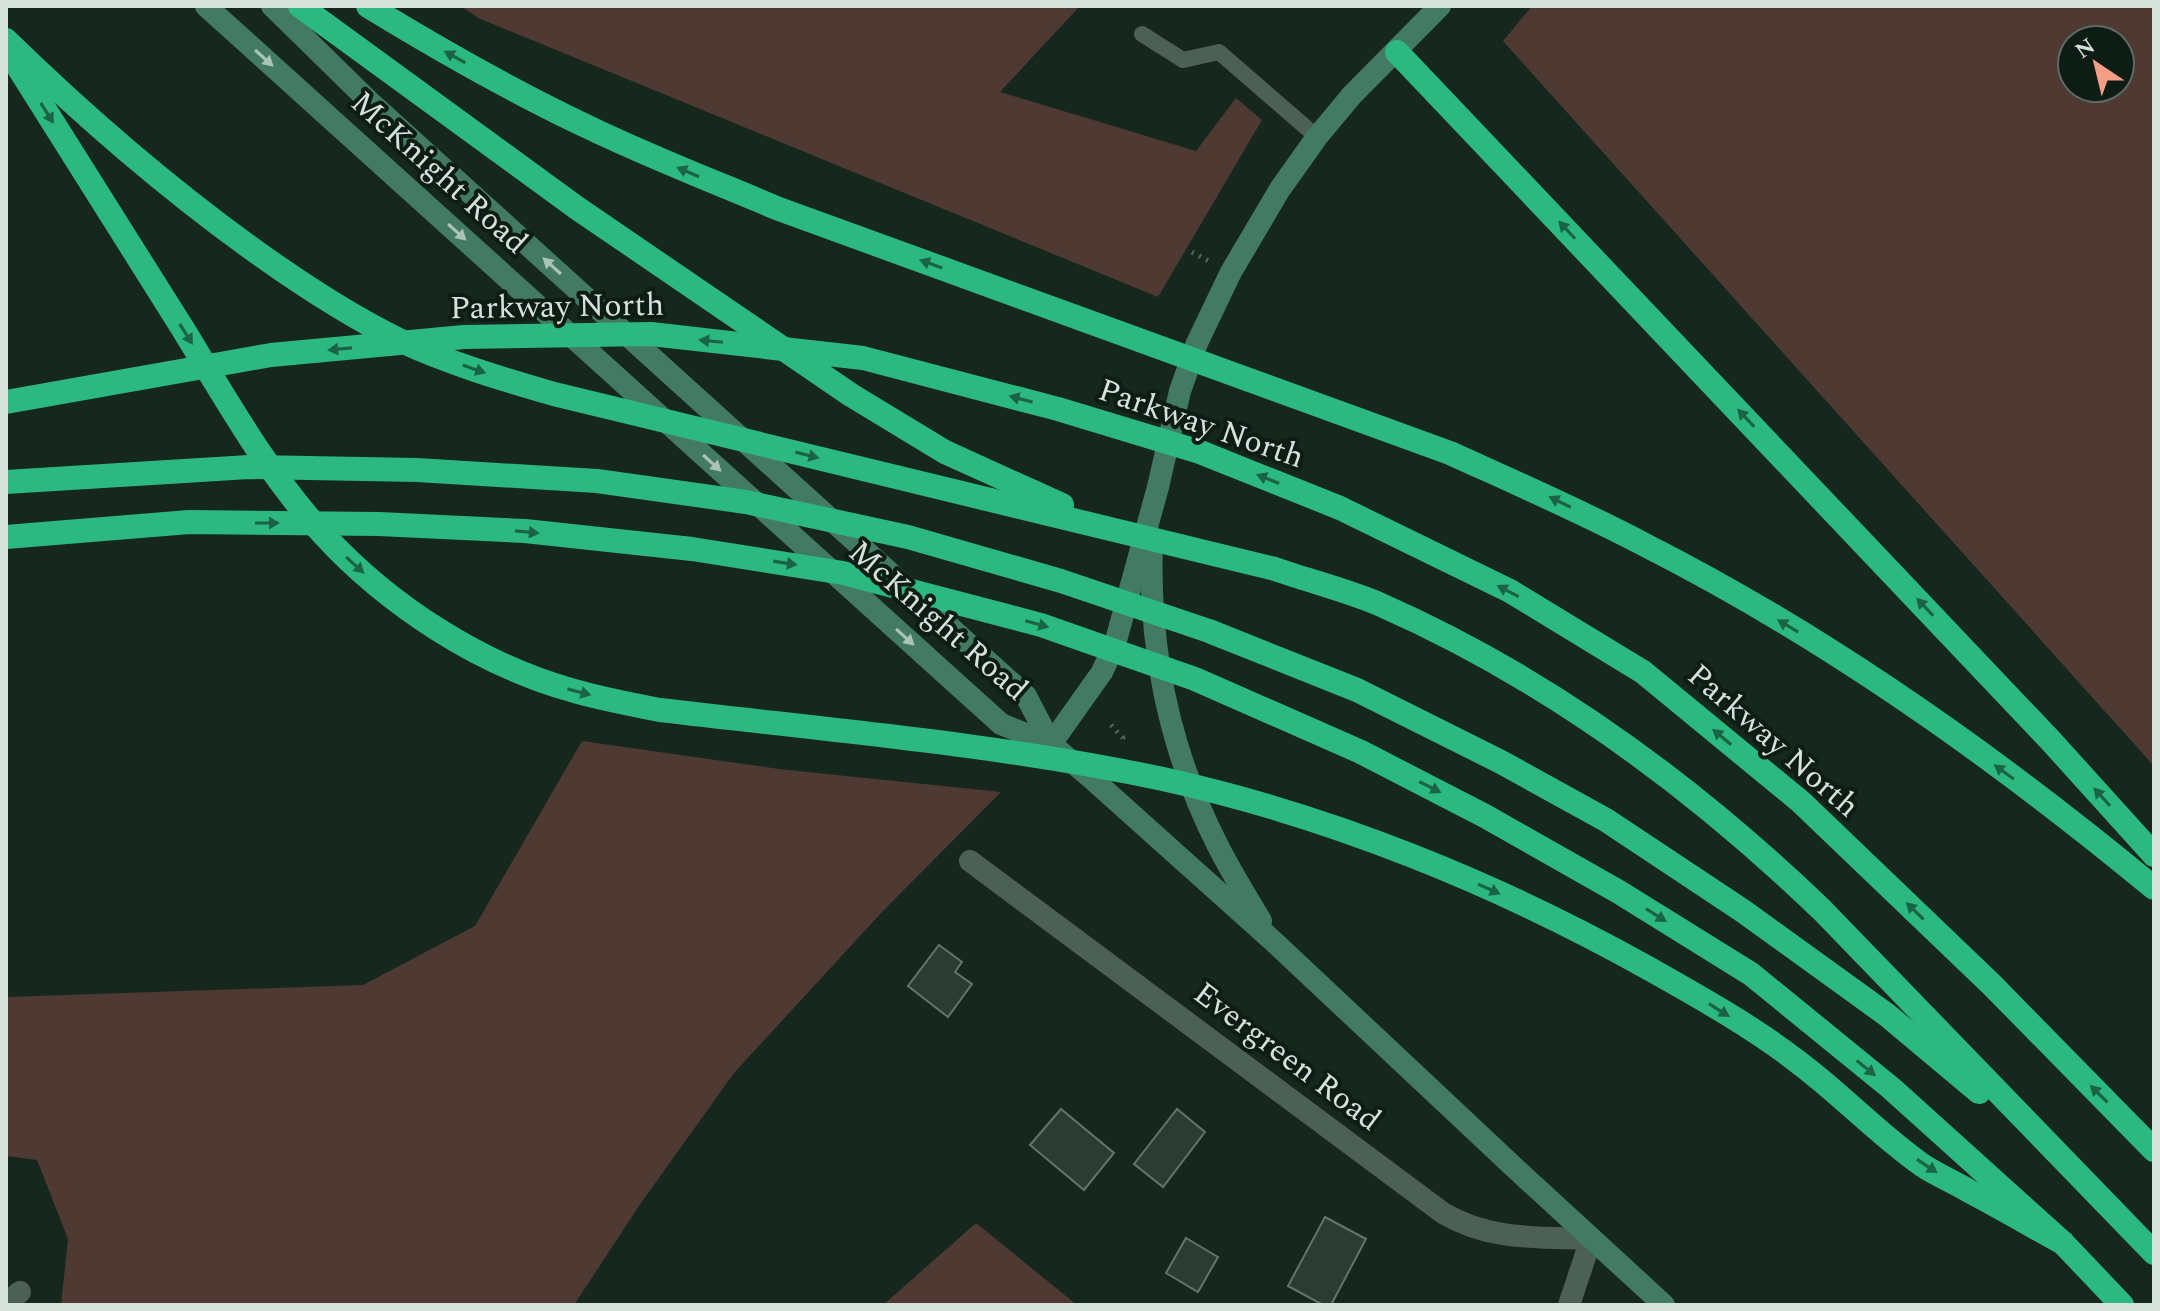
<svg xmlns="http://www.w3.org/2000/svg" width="2160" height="1311" font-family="Spectral,serif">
<rect width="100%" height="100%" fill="#16271e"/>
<g fill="#4e3933" fill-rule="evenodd">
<path d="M461,6H1080L1000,92L1196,151L1236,98L1262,120L1158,297L478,18Z"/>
<path d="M1532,6H2154V766L1503,41ZM2072,40H2120V88H2072Z"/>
<path d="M582,741L779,769L1001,792L882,912L734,1073L641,1203L574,1305H61L68,1239L37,1160L6,1156V997L363,985L475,926Z"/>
<path d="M976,1223L1077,1305H883Z"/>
</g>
<g fill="#2b3c33" stroke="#62756b" stroke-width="2">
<path d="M939,945L962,962L955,972L972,984L948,1017L908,986Z"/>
<path d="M1061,1109L1114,1153L1084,1190L1030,1145Z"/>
<path d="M1177,1109L1205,1132L1163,1187L1134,1164Z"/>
<path d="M1325,1217L1366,1239L1331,1305H1323L1288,1286Z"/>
<path d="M1186,1238L1218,1257L1198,1292L1166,1273Z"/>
</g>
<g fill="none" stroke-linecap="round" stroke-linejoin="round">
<g stroke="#57655e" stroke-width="5" stroke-dasharray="2 6" stroke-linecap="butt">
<path d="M1192,252L1209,261"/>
<path d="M1111,725L1123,738L1120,742"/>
</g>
<path stroke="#4d6056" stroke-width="16" d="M1142,34L1183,60L1219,52L1317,137"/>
<g stroke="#4d6056" stroke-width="22">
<path d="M970,861L1443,1213C1490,1241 1539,1237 1591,1239L1569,1305"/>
<path d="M6,1303L20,1292"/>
</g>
<g stroke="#437a63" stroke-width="22">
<path d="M206,6L1001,724L1051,744L1090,777L1272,940L1517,1170L1664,1305"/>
<path d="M272,6L372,104L1026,696L1051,744"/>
<path d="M1152,542C1148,648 1170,752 1218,846C1231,872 1247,897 1261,921"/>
<path d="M1051,744L1102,672L1115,644L1158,487L1180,391L1197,343L1231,272L1280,189L1317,137L1352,95L1440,6"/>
</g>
<g stroke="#2cb881" stroke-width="24">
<path d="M300,6L577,208L851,395L945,452L1062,505"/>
<path d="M368,6C440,50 512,91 588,127C650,157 715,182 779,209L1450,453C1516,483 1583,512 1647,546C1828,638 1998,759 2154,888"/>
<path d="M6,40C84,116 166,187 255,251C301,284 348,315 399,340C448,363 502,379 554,394L1275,569C1309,581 1346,590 1379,604C1545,677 1692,785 1822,910L2154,1253"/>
<path d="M1397,52L2051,741L2154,855"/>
<path d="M15,62C71,151 127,240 183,329C226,399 267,473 323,534C388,605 479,664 571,690C601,699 630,704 660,710C828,730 997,744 1163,779C1331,816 1498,884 1648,968C1699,997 1752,1026 1798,1062C1841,1094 1878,1134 1922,1165C1937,1175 1954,1182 1969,1191C2001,1208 2032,1226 2063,1243"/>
<path d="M6,402L271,355L464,337L651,334L863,358L1058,409L1200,452L1340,508L1510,591L1643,672L1801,802L1992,985L2154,1150"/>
<path d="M6,482L249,467L417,470L597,481L746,502L908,537L1061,581L1209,631L1357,690L1501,762L1606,820L1743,911L1887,1015L1979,1092"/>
<path d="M6,537L189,522L379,524L525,531L692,549L843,573L1041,625L1195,679L1361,752L1485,816L1619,892L1751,974L1891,1088L2063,1243L2122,1305"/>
</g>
</g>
<defs><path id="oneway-solid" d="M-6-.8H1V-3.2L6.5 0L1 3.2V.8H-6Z" transform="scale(2)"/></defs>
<g fill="#1b6346">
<use href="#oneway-solid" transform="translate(455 57) rotate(-151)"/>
<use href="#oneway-solid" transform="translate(47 113) rotate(58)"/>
<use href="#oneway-solid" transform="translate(688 172) rotate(-157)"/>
<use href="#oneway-solid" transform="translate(1567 230) rotate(-133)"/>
<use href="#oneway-solid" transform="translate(931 264) rotate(-160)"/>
<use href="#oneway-solid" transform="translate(186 334) rotate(58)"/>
<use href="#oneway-solid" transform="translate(711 341) rotate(-174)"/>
<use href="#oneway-solid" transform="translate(340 349) rotate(175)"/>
<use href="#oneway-solid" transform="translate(474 369) rotate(19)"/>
<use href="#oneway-solid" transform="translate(1021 399) rotate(-165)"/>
<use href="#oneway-solid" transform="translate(1746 418) rotate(-133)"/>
<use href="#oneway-solid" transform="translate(807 455) rotate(14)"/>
<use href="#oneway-solid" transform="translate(1268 479) rotate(-158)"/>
<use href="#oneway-solid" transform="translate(1560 502) rotate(-154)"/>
<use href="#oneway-solid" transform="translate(267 523)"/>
<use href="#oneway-solid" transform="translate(527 532) rotate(5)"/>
<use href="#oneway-solid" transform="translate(785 563) rotate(9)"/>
<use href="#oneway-solid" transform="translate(355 565) rotate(42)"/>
<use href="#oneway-solid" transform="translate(1508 591) rotate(-152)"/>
<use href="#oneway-solid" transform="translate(1925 607) rotate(-133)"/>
<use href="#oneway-solid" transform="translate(1037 624) rotate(16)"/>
<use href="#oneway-solid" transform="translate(1788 626) rotate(-149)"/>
<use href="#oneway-solid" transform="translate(579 692) rotate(15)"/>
<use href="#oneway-solid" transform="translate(1722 737) rotate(-140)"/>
<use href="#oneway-solid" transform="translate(2004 772) rotate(-144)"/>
<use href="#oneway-solid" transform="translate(1430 787) rotate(27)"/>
<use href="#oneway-solid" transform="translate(2102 797) rotate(-132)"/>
<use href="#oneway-solid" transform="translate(1489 889) rotate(24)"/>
<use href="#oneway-solid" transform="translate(1915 911) rotate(-136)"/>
<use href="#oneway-solid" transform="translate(1656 915) rotate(32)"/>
<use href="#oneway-solid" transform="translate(1719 1010) rotate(32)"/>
<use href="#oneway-solid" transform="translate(1866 1068) rotate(39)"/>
<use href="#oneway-solid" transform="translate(2099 1094) rotate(-135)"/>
<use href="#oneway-solid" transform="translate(1927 1166) rotate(33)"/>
</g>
<g fill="#abc2b8">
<use href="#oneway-solid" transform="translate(264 58) rotate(42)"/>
<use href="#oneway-solid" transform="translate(457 232) rotate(42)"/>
<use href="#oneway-solid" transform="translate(552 266) rotate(-138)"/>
<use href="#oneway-solid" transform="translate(712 463) rotate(42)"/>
<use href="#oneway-solid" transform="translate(905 637) rotate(42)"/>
</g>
<g text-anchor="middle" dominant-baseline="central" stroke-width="8" stroke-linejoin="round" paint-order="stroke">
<g font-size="32" fill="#d7e1dc" stroke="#0d1d15">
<text transform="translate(439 173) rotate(42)">McKnight Road</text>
<text transform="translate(557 307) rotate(-1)">Parkway North</text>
<text transform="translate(1201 424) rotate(19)">Parkway North</text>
<text transform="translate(938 621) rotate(41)">McKnight Road</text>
<text transform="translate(1773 741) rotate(41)">Parkway North</text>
<text transform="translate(1287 1057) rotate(37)">Evergreen Road</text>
</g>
</g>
<rect width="2160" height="1311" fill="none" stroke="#d7e1dc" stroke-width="16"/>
<g transform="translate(2096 64) rotate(325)"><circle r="38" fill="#0d1d15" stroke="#5e6b65" stroke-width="2"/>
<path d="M0-6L14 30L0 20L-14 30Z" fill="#f49e86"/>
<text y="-12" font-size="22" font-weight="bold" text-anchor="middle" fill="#d7e1dc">N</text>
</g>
</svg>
